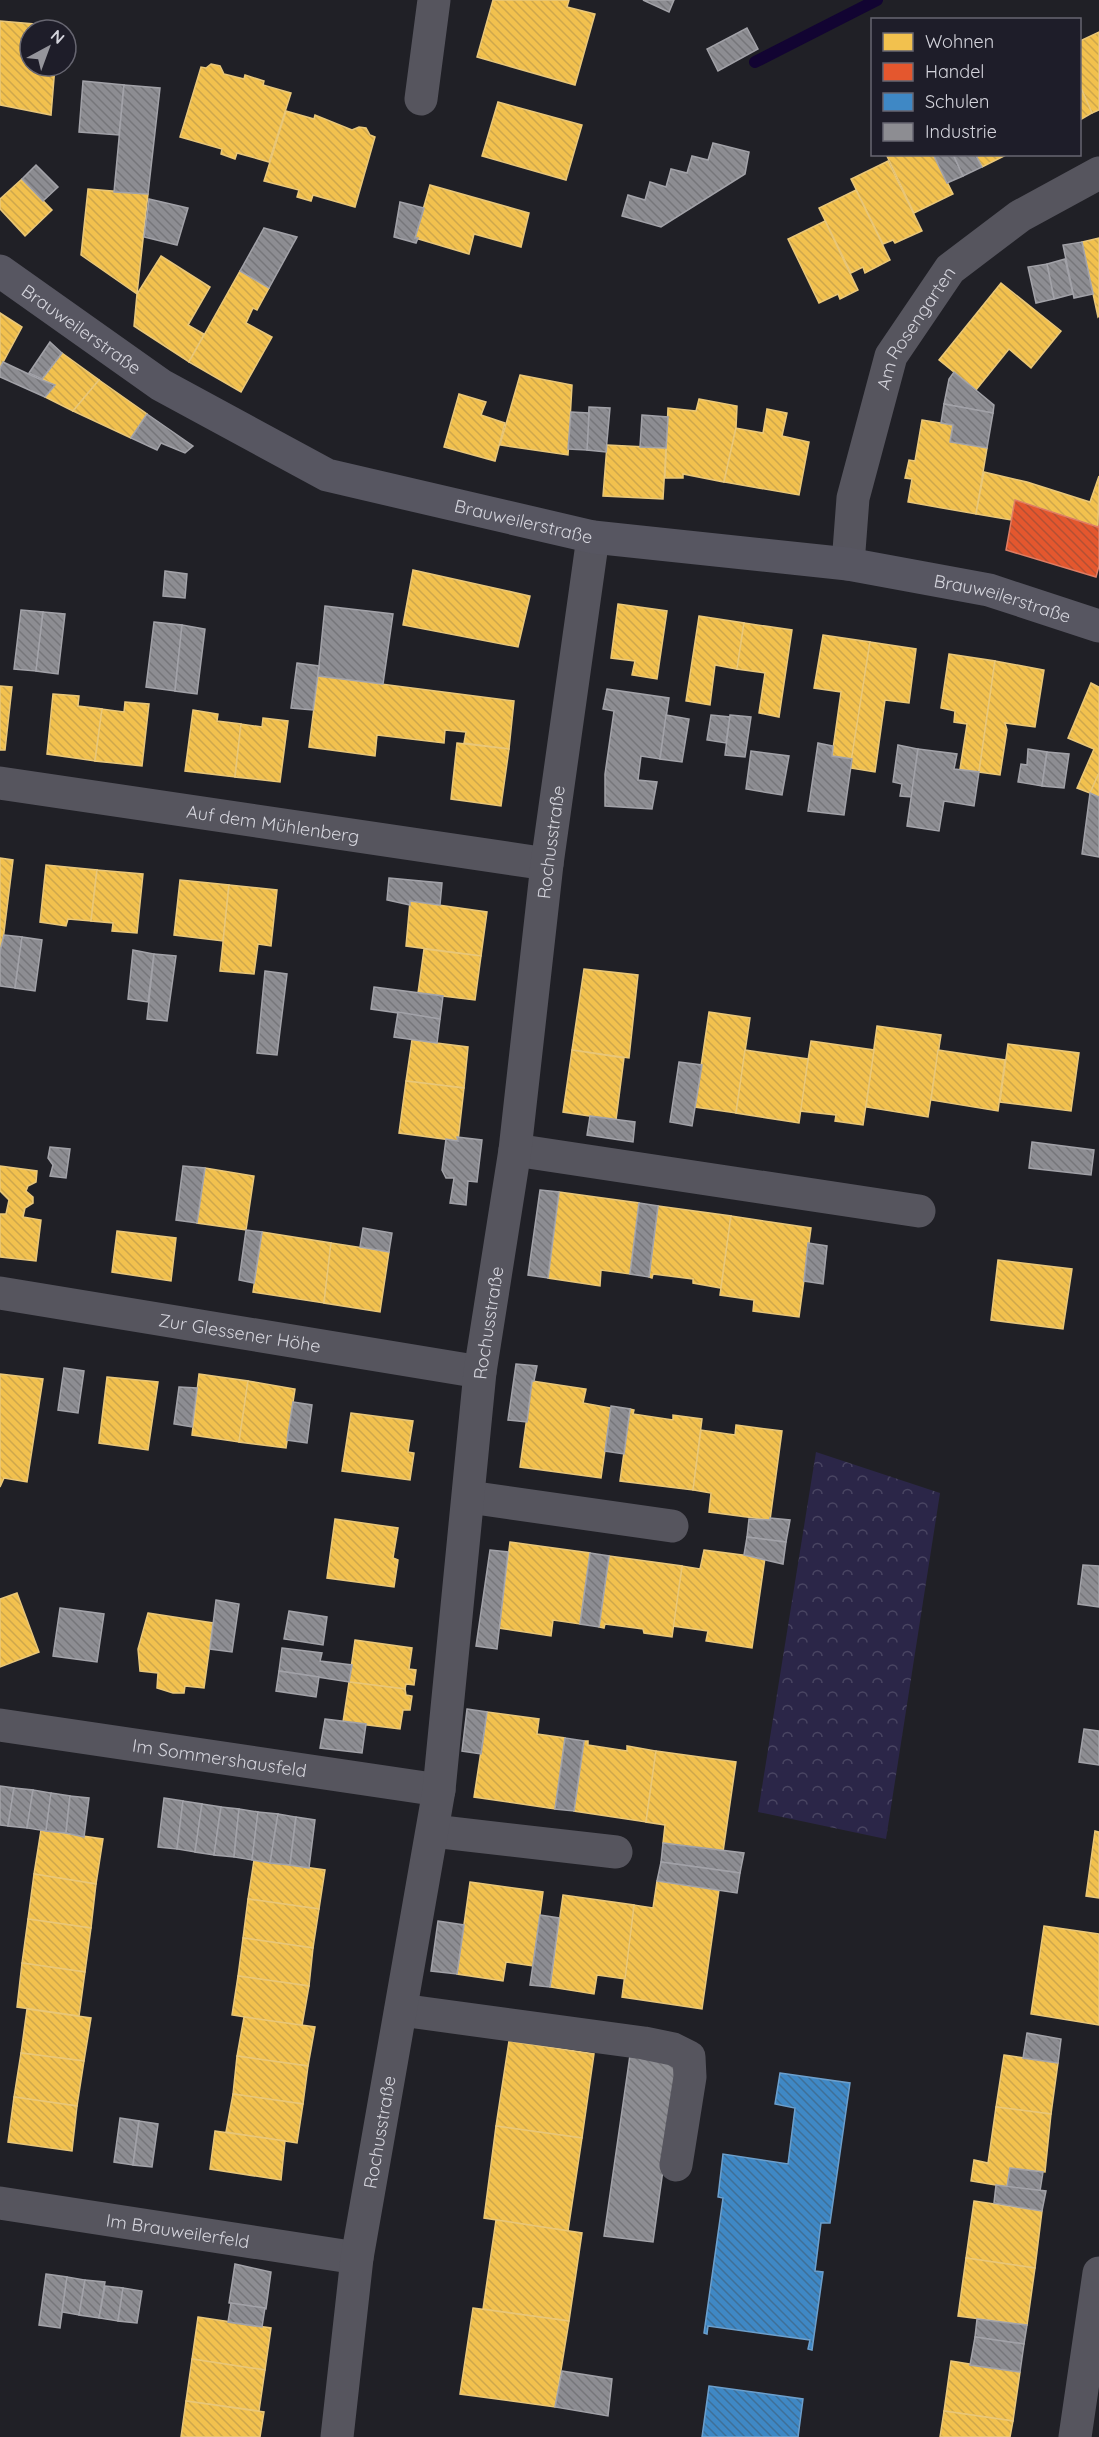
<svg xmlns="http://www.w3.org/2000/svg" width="1099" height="2437" font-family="Quicksand,sans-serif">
<defs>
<pattern id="park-crowns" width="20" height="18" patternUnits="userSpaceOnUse" patternTransform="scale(1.5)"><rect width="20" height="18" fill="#2b2648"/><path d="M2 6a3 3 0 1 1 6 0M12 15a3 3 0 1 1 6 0" fill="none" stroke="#494562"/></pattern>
<pattern id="homes-back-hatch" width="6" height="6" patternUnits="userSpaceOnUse" patternTransform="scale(1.5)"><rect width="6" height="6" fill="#f2c14e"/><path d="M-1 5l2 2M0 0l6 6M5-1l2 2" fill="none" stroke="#cea74c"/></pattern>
<pattern id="shops-back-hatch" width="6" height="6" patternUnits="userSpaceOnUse" patternTransform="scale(1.5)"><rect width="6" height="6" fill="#e4572e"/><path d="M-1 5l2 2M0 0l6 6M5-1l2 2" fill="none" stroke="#b35034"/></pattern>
<pattern id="schools-back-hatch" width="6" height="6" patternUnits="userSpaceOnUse" patternTransform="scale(1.5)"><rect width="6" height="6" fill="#3f88c5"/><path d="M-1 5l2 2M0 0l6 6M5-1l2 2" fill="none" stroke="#3f6f97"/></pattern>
<pattern id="industry-back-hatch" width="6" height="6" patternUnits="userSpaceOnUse" patternTransform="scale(1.5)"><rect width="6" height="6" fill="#8d8d92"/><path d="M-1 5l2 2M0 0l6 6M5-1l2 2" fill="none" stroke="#76767a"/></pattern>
</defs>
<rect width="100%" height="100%" fill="#202026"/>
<path fill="url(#park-crowns)" d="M816,1452L940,1493L886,1839L758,1812Z"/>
<g fill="url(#homes-back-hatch)" stroke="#e9c779" stroke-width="1.5">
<path d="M493,0H569L567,7L595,14L575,85L477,57Z"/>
<path d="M0,21L58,26L57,30H30V66H55L51,115L0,105Z"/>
<path d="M1099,32V110L1092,113L1080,86V41Z"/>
<path d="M211,64L220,66L224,74L244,79L245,75L264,81L263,85L291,93L269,162L237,153L235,159L221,154L222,149L180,137L201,67L206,68Z"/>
<path d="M1080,86L1092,113L1080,120Z"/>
<path d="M498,102L582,125L566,180L482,156Z"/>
<path d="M286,111L314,119L315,115L352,130L359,127L366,128L370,135L375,137L355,207L313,195L311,201L297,197L299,190L264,181Z"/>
<path d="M886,154H933L953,194L914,213Z"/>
<path d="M975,154H1008L982,167Z"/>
<path d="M888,161L922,231L895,243L893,240L883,244L851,179Z"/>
<path d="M22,179L52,210L25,236L0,209V199Z"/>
<path d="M430,185L529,213L521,247L474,234L469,254L415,238Z"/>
<path d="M88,189L148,194L137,294L81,255Z"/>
<path d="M856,190L890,260L865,273L863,267L851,273L819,208Z"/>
<path d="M825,221L858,290L840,299L838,294L819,303L788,239Z"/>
<path d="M1099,238V316L1098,317L1082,242Z"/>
<path d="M161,256L210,287L188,325L204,334L189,362L134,326L137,294Z"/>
<path d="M240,271L269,288L257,310L253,308L246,323L272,337L241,392L189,362Z"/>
<path d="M1001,283L1061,331L1031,368L1009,349L976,390L939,360Z"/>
<path d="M0,313L22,327L0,368Z"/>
<path d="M62,353L99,380L73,411L45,397L55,385L42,379Z"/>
<path d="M520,375L572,385L568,455L500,445Z"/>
<path d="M99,380L147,414L131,438L73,411Z"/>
<path d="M459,394L486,402L481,415L505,423L495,461L444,447Z"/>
<path d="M699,399L737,406L736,428L724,482L683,474V478H665L668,408L696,411Z"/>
<path d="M767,409L787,413L782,436L809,442L799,495L724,482L736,428L763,433Z"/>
<path d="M922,420L953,425L950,442L987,448L976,514L908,502L912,479L905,478L909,460L915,461Z"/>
<path d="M607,445L666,448L663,499L603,496Z"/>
<path d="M984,472L1027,482L1090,502L1099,476L1098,527L1015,500L1011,520L976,514Z"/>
<path d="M413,570L530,596L518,647L403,625Z"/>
<path d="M618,604L667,611L657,679L632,675L635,661L611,658Z"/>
<path d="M699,616L744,623L737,669L715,665L710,705L686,701Z"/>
<path d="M744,623L792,630L779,717L759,713L765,673L737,669Z"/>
<path d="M823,635L870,642L852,759L832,756L841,692L814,688Z"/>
<path d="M870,642L916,649L909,703L885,700L875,772L850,768Z"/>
<path d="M949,654L995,661L979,772L960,769L967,724L954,722L955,711L941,708Z"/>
<path d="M995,661L1044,670L1035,727L1005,723L1007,730L1000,775L979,772Z"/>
<path d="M318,676L514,701L509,749L464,743L466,732L445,730L444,743L377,735L375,756L309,747Z"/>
<path d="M1091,683L1099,687V773L1090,793L1077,788L1094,749L1068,738Z"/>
<path d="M0,686L12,687L5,750H0Z"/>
<path d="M53,694L79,696L78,706L102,709L95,761L47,754Z"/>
<path d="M125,702L149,704L142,766L95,761L102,709L124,712Z"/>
<path d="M193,710L218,714L217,721L241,724L235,777L185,771Z"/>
<path d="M263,718L288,721L280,782L235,777L241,724L262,727Z"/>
<path d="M457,743L509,749L501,806L451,799Z"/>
<path d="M1099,773V797L1090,793Z"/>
<path d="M0,858L13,860L2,948L0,947Z"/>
<path d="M46,865L97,870L91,921L68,919L66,926L40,922Z"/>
<path d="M97,870L143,874L137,933L112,931L113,923L91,921Z"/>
<path d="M180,880L229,885L223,941L174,935Z"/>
<path d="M229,885L277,890L271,946L258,944L254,974L220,971Z"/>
<path d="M410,901L487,912L481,956L406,946Z"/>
<path d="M424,949L481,956L475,1000L418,993Z"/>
<path d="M584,969L638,975L629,1058L572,1050Z"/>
<path d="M709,1012L750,1018L736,1113L695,1107Z"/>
<path d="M877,1026L941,1035L928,1117L866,1107Z"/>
<path d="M412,1040L468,1047L464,1088L406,1081Z"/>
<path d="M811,1041L874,1050L863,1125L835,1121L836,1115L800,1111Z"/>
<path d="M1008,1044L1079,1053L1071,1111L1000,1102Z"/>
<path d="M572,1050L624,1058L616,1120L563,1112Z"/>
<path d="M745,1050L808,1059L799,1123L736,1113Z"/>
<path d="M938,1050L1005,1060L998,1111L931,1100Z"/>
<path d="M406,1081L464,1088L458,1141L399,1133Z"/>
<path d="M0,1166L37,1171L36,1182L28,1186L26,1191L33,1197V1203L25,1208L23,1217L41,1220L36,1261L0,1257V1214H6L9,1200L0,1191Z"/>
<path d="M205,1168L254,1176L246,1230L197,1223Z"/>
<path d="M559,1192L639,1203L630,1274L601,1270L600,1286L548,1278Z"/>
<path d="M658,1206L731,1216L721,1288L693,1283V1279L653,1274L652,1278L649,1277Z"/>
<path d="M731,1216L811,1228L799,1317L753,1311L754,1300L720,1295Z"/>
<path d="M117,1231L176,1238L171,1281L112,1272Z"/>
<path d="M262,1232L331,1243L324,1303L253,1292Z"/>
<path d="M331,1243L389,1252L380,1312L324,1303Z"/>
<path d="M998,1260L1072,1269L1063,1329L991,1320Z"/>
<path d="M0,1374L43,1379L27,1482L4,1478L0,1487Z"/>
<path d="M199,1374L248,1381L239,1442L192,1435Z"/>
<path d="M107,1377L158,1382L148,1450L99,1443Z"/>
<path d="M248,1381L295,1389L286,1448L239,1442Z"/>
<path d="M532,1381L586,1389L583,1403L611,1408L601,1478L520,1467Z"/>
<path d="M630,1409L634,1410L633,1414L673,1420V1415L702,1419L693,1490L620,1481Z"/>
<path d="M351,1413L413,1421L408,1452L414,1453L410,1480L342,1471Z"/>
<path d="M736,1425L782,1431L770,1520L709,1512L711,1493L693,1490L701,1430L735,1435Z"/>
<path d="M335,1519L398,1528L393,1558L398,1560L394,1587L327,1578Z"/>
<path d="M510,1542L590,1553L580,1624L553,1620L551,1636L499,1628Z"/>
<path d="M704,1550L765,1558L752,1648L706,1641L708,1631L673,1626L682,1566L700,1569Z"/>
<path d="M609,1556L682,1566L672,1637L644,1633L643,1629L605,1624L604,1628L599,1627Z"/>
<path d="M17,1593L39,1652L0,1667V1599Z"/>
<path d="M148,1613L213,1623L204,1688L185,1686L184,1693H173L157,1688L158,1673L140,1671L138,1649Z"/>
<path d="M355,1640L412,1648L409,1669L416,1670L414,1685L406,1684L405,1689L349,1682Z"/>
<path d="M349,1682L405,1689L406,1695L412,1696L410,1710H403L400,1729L343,1722Z"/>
<path d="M487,1712L539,1719L537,1734L565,1738L555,1809L474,1797Z"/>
<path d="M584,1741H588V1745L627,1751V1746L656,1751L646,1822L574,1811Z"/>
<path d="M656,1751L736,1762L723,1852L663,1843L665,1825L646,1822Z"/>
<path d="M41,1830L103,1839L96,1884L34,1874Z"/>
<path d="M1095,1831L1099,1832V1898L1086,1896Z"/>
<path d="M254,1860L325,1870L319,1909L248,1899Z"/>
<path d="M34,1874L96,1884L91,1928L28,1919Z"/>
<path d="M657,1881L719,1890L702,2009L622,1997L634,1905L653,1908Z"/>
<path d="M470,1882L543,1892L533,1966L506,1962L503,1981L457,1974Z"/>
<path d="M563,1895L634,1905L625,1979L597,1975L594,1994L550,1987Z"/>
<path d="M248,1899L319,1909L313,1948L243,1938Z"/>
<path d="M28,1919L91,1928L85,1972L22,1963Z"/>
<path d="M1044,1926L1099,1934V2025L1031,2014Z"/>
<path d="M243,1938L313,1948L309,1986L238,1976Z"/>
<path d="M22,1963L85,1972L79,2016L17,2007Z"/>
<path d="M238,1976L309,1986L302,2026L232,2015Z"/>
<path d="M27,2009L91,2018L84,2061L21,2053Z"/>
<path d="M244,2017L315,2027L308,2066L237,2056Z"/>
<path d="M509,2041L594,2054L582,2138L496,2126Z"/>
<path d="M21,2053L84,2061L77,2106L14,2097Z"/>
<path d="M1004,2055L1058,2063L1051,2114L996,2107Z"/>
<path d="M237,2056L308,2066L303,2104L233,2094Z"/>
<path d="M233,2094L303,2104L297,2143L226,2132Z"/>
<path d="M14,2097L77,2106L72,2151L8,2142Z"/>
<path d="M996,2107L1051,2114L1045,2172L1010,2168L1007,2187L971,2181L974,2160L988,2163Z"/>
<path d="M496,2126L582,2138L568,2231L484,2218Z"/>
<path d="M215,2131L285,2141L281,2180L210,2169Z"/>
<path d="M974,2201L1042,2211L1035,2268L966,2258Z"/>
<path d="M496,2220L582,2233L569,2321L483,2309Z"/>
<path d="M966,2258L1035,2268L1027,2325L958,2316Z"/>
<path d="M473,2308L569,2321L555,2407L460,2394Z"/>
<path d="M198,2317L271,2328L265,2370L192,2359Z"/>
<path d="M192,2359L265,2370L259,2411L186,2401Z"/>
<path d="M951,2361L1020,2372L1013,2421L944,2411Z"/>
<path d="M186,2401L264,2412L260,2437H181Z"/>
<path d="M944,2411L1013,2421L1010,2437H940Z"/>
</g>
<path fill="url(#shops-back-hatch)" stroke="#df7c62" stroke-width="1.5" d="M1015,500L1098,527L1099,525V566L1096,577L1006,550Z"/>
<g fill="url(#schools-back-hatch)" stroke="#6c9fcc" stroke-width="1.5">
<path d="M780,2073L850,2083L830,2223H821L815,2271L823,2272L812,2350L808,2349L810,2340L708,2326L707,2334L704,2333L723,2198L718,2197L723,2154L788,2164L795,2108L775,2104Z"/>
<path d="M709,2386L803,2399L798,2437H702Z"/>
</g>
<g fill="url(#industry-back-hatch)" stroke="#a2a2a8" stroke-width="1.5">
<path d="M643,0H674L669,12Z"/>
<path d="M747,28L758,49L718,71L707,49Z"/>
<path d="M83,81L124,85L119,135L79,132Z"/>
<path d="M124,85L160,88L148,194L114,192Z"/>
<path d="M713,143L749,152L745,174L661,227L622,216L628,195L645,200L650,182L666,187L671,169L687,173L692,156L708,160Z"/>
<path d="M933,154H953L963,176L947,183Z"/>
<path d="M953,154H975L982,167L963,176Z"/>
<path d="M36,165L58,187L43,201L22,179Z"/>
<path d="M149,199L188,208L177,245L144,237Z"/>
<path d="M400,202L424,208L415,238H418L416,243L394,237Z"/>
<path d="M264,228L297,237L269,288L240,271Z"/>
<path d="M1082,242L1093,294L1074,298L1063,245Z"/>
<path d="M1065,259L1073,294L1054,299L1047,264Z"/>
<path d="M1047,264L1054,299L1036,303L1028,267Z"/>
<path d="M50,342L62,353L42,379L29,373Z"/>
<path d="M3,362L37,378L55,385L45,397L0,377V368Z"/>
<path d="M954,372L994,405L993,413L944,404L949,379Z"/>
<path d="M944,404L993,413L987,448L950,442L953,425L941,423Z"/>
<path d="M589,407L610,408L606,452L587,450Z"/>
<path d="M571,412L589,413L587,450L568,449Z"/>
<path d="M147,414L193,446L185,453L161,443L157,450L131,438Z"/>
<path d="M642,415L668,417L666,448L640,447Z"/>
<path d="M165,571L187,574L185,598L163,596Z"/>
<path d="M325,606L393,614L383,684L318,676Z"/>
<path d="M21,610L43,612L36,671L14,669Z"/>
<path d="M43,612L65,614L58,674L36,671Z"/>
<path d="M154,622L182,625L175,691L146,687Z"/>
<path d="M182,625L205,629L197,694L175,691Z"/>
<path d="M297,663L319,666L313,710L291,708Z"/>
<path d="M607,689L669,698L660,759L641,756L638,780L657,782L652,809L605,806V774L614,711L603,709Z"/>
<path d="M666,715L689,719L682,762L660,759Z"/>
<path d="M711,715L730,717L726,743L707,740Z"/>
<path d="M730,715L751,717L745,757L725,755Z"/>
<path d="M818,743L833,746L832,756L852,759L844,815L808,811Z"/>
<path d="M898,745L918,749L912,797L900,796L902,784L893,782Z"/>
<path d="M918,749L957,754L954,769L979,772L974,806L944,801L939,831L907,826Z"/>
<path d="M1028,749L1047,752L1042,786L1018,782L1021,764L1027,765Z"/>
<path d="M751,751L789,756L782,795L746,789Z"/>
<path d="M1047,752L1069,754L1064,788L1042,786Z"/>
<path d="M1090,793L1099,797V857L1082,854Z"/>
<path d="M389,878L442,883L440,905L410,901V905L387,900Z"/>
<path d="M4,935L22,937L15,988L0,986V951Z"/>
<path d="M22,937L42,940L35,991L15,988Z"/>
<path d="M133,950L154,954L148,1002L128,999Z"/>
<path d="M154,954L176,956L167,1021L147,1019Z"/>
<path d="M265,971L287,974L277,1055L257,1053Z"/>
<path d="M374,987L443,996L440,1019L371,1009Z"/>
<path d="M398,1012L440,1019L437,1043L394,1037Z"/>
<path d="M679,1062L702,1065L692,1126L670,1122Z"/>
<path d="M590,1116L635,1122L633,1142L587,1135Z"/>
<path d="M457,1137L482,1140L477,1182L468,1181L466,1205L450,1203L454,1178H446L442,1170L446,1139L458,1141Z"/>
<path d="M1032,1142L1094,1150L1091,1175L1029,1168Z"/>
<path d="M50,1147L70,1149L66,1178L50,1176L53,1165L48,1158Z"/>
<path d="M183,1166L205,1168L197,1223L176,1220Z"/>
<path d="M540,1190L559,1192L548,1278L528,1275Z"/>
<path d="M639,1203L658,1206L649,1277L630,1274Z"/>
<path d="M363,1228L392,1233L389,1252L360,1247Z"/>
<path d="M246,1230L262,1232L254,1283L239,1280Z"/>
<path d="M808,1243L827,1246L823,1284L804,1281Z"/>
<path d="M516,1364L537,1366L534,1381H532L527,1422L508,1420Z"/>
<path d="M64,1368L84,1371L78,1413L58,1410Z"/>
<path d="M179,1387L197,1388L192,1427L174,1424Z"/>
<path d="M293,1402L312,1405L307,1443L287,1440Z"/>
<path d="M611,1406L630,1409L624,1454L605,1451Z"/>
<path d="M770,1518L790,1520L786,1542L747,1537L749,1519L770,1520Z"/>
<path d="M747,1537L786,1542L783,1564L744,1555Z"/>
<path d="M490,1550L508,1552L497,1649L476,1646Z"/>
<path d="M590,1553L609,1556L599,1627L580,1624Z"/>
<path d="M1083,1565L1099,1566V1607L1078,1604Z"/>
<path d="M216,1600L239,1604L232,1652L210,1649Z"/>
<path d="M60,1608L104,1614L97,1662L53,1656Z"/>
<path d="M289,1611L327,1617L323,1645L284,1639Z"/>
<path d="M282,1648L322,1653L320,1661L352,1665L349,1682L279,1671Z"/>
<path d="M279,1671L319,1677L316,1697L276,1691Z"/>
<path d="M467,1709L487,1712L481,1754L462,1751Z"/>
<path d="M325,1719L366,1724L362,1753L320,1748Z"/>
<path d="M1084,1729L1099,1731V1765L1079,1762Z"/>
<path d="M565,1738L584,1741L574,1811L555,1809Z"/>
<path d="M0,1786L14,1788L8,1826L0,1825Z"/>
<path d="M14,1788L33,1790L27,1828L8,1826Z"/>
<path d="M33,1790L51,1793L46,1831L27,1828Z"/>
<path d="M51,1793L70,1796L66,1833L46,1831Z"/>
<path d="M70,1796L89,1798L84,1837L66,1833Z"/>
<path d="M164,1798L183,1801L177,1849L158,1847Z"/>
<path d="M183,1801L202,1804L195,1852L177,1849Z"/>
<path d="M202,1804L221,1807L214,1855L195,1852Z"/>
<path d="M221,1807L239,1809L234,1857L214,1855Z"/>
<path d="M239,1809L258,1812L252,1860L234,1857Z"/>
<path d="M258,1812L278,1814L270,1863L252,1860Z"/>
<path d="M278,1814L296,1817L290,1865L270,1863Z"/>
<path d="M296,1817L315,1820L309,1868L290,1865Z"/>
<path d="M663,1843L744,1853L740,1873L661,1862Z"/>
<path d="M661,1862L740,1873L737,1893L657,1881Z"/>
<path d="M540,1915L559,1918L550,1987L530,1985Z"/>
<path d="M438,1921L464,1925L457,1974L431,1971Z"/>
<path d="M1027,2033L1061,2039L1058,2063L1023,2058Z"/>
<path d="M630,2055L678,2062L653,2242L604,2236Z"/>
<path d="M120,2118L139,2121L133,2165L114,2162Z"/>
<path d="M139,2121L158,2124L152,2167L133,2165Z"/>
<path d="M1010,2168L1043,2172L1040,2191L1007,2187Z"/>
<path d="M996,2185L1046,2191L1042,2211L994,2203Z"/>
<path d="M235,2264L271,2272L266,2309L229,2303Z"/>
<path d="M46,2274L67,2277L60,2328L39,2325Z"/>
<path d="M67,2277L85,2280L79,2315L62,2312Z"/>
<path d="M85,2280L105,2282L99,2318L79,2315Z"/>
<path d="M105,2286L123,2288L118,2321L99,2318Z"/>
<path d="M123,2288L142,2291L137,2323L118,2321Z"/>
<path d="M231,2303L265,2308L262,2327L228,2322Z"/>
<path d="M977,2319L1027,2325L1024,2344L975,2337Z"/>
<path d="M975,2337L1024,2344L1020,2372L970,2365Z"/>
<path d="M562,2371L612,2379L608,2416L555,2407Z"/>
</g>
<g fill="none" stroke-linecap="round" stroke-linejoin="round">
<path stroke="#120432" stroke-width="12" d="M755,62L877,0"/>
<g stroke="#56555e" stroke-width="33">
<path d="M421,99L434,0"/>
<path id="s1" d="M848,564L853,498L891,356L950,269L1020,216L1099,173"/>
<path id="s2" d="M0,783L547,864"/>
<path d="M515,1150L919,1211"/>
<path id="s3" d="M0,1293L480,1372"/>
<path d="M469,1497L672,1526"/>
<path id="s4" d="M0,1725L439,1790"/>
<path d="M433,1831L616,1852"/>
<path d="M401,2010L644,2043L673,2049L689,2057L690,2077L676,2165"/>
<path id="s5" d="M0,2203L357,2258"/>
<path id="s6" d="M337,2437L357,2258L439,1790L480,1372L515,1150L547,864L593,537"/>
<path d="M1075,2437L1099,2273"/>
</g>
<path stroke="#575661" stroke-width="33" id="s7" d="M0,271L161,385L327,475L593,537L848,564L989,590L1099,626"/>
</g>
<g text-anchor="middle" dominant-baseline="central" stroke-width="6" stroke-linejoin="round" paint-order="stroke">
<g font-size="18" fill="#d4d4dc" stroke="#1e1d29">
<text stroke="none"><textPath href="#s7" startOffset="100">Brauweilerstraße</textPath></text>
<text stroke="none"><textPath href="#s1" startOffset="249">Am Rosengarten</textPath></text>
<text stroke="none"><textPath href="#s7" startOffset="588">Brauweilerstraße</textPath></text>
<text stroke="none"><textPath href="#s7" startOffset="1074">Brauweilerstraße</textPath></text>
<text stroke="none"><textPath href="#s2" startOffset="276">Auf dem Mühlenberg</textPath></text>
<text stroke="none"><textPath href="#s6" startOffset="1610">Rochusstraße</textPath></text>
<text stroke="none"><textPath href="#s6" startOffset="1125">Rochusstraße</textPath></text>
<text stroke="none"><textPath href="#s3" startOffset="243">Zur Glessener Höhe</textPath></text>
<text stroke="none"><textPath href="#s4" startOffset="222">Im Sommershausfeld</textPath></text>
<text stroke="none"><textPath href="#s6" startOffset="308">Rochusstraße</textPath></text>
<text stroke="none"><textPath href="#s5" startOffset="180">Im Brauweilerfeld</textPath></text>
</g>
</g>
<rect x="871" y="18" width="210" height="138" fill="#1e1d29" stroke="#676671" stroke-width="1.5"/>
<rect x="883" y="33" width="30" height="18" fill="#f2c14e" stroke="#676671" stroke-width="1.5"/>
<text x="925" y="48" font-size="18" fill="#d4d4dc">Wohnen</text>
<rect x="883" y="63" width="30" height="18" fill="#e4572e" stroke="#676671" stroke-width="1.5"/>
<text x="925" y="78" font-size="18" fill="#d4d4dc">Handel</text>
<rect x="883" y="93" width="30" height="18" fill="#3f88c5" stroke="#676671" stroke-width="1.5"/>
<text x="925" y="108" font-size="18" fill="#d4d4dc">Schulen</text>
<rect x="883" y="123" width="30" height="18" fill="#8d8d92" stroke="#676671" stroke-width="1.5"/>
<text x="925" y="138" font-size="18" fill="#d4d4dc">Industrie</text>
<g transform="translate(48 48) rotate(41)"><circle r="28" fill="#1e1d29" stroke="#676671" stroke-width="1.5"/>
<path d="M0-4.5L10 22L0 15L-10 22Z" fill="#95959c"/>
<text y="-9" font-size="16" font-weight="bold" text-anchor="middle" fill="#d4d4dc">N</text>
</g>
</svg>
